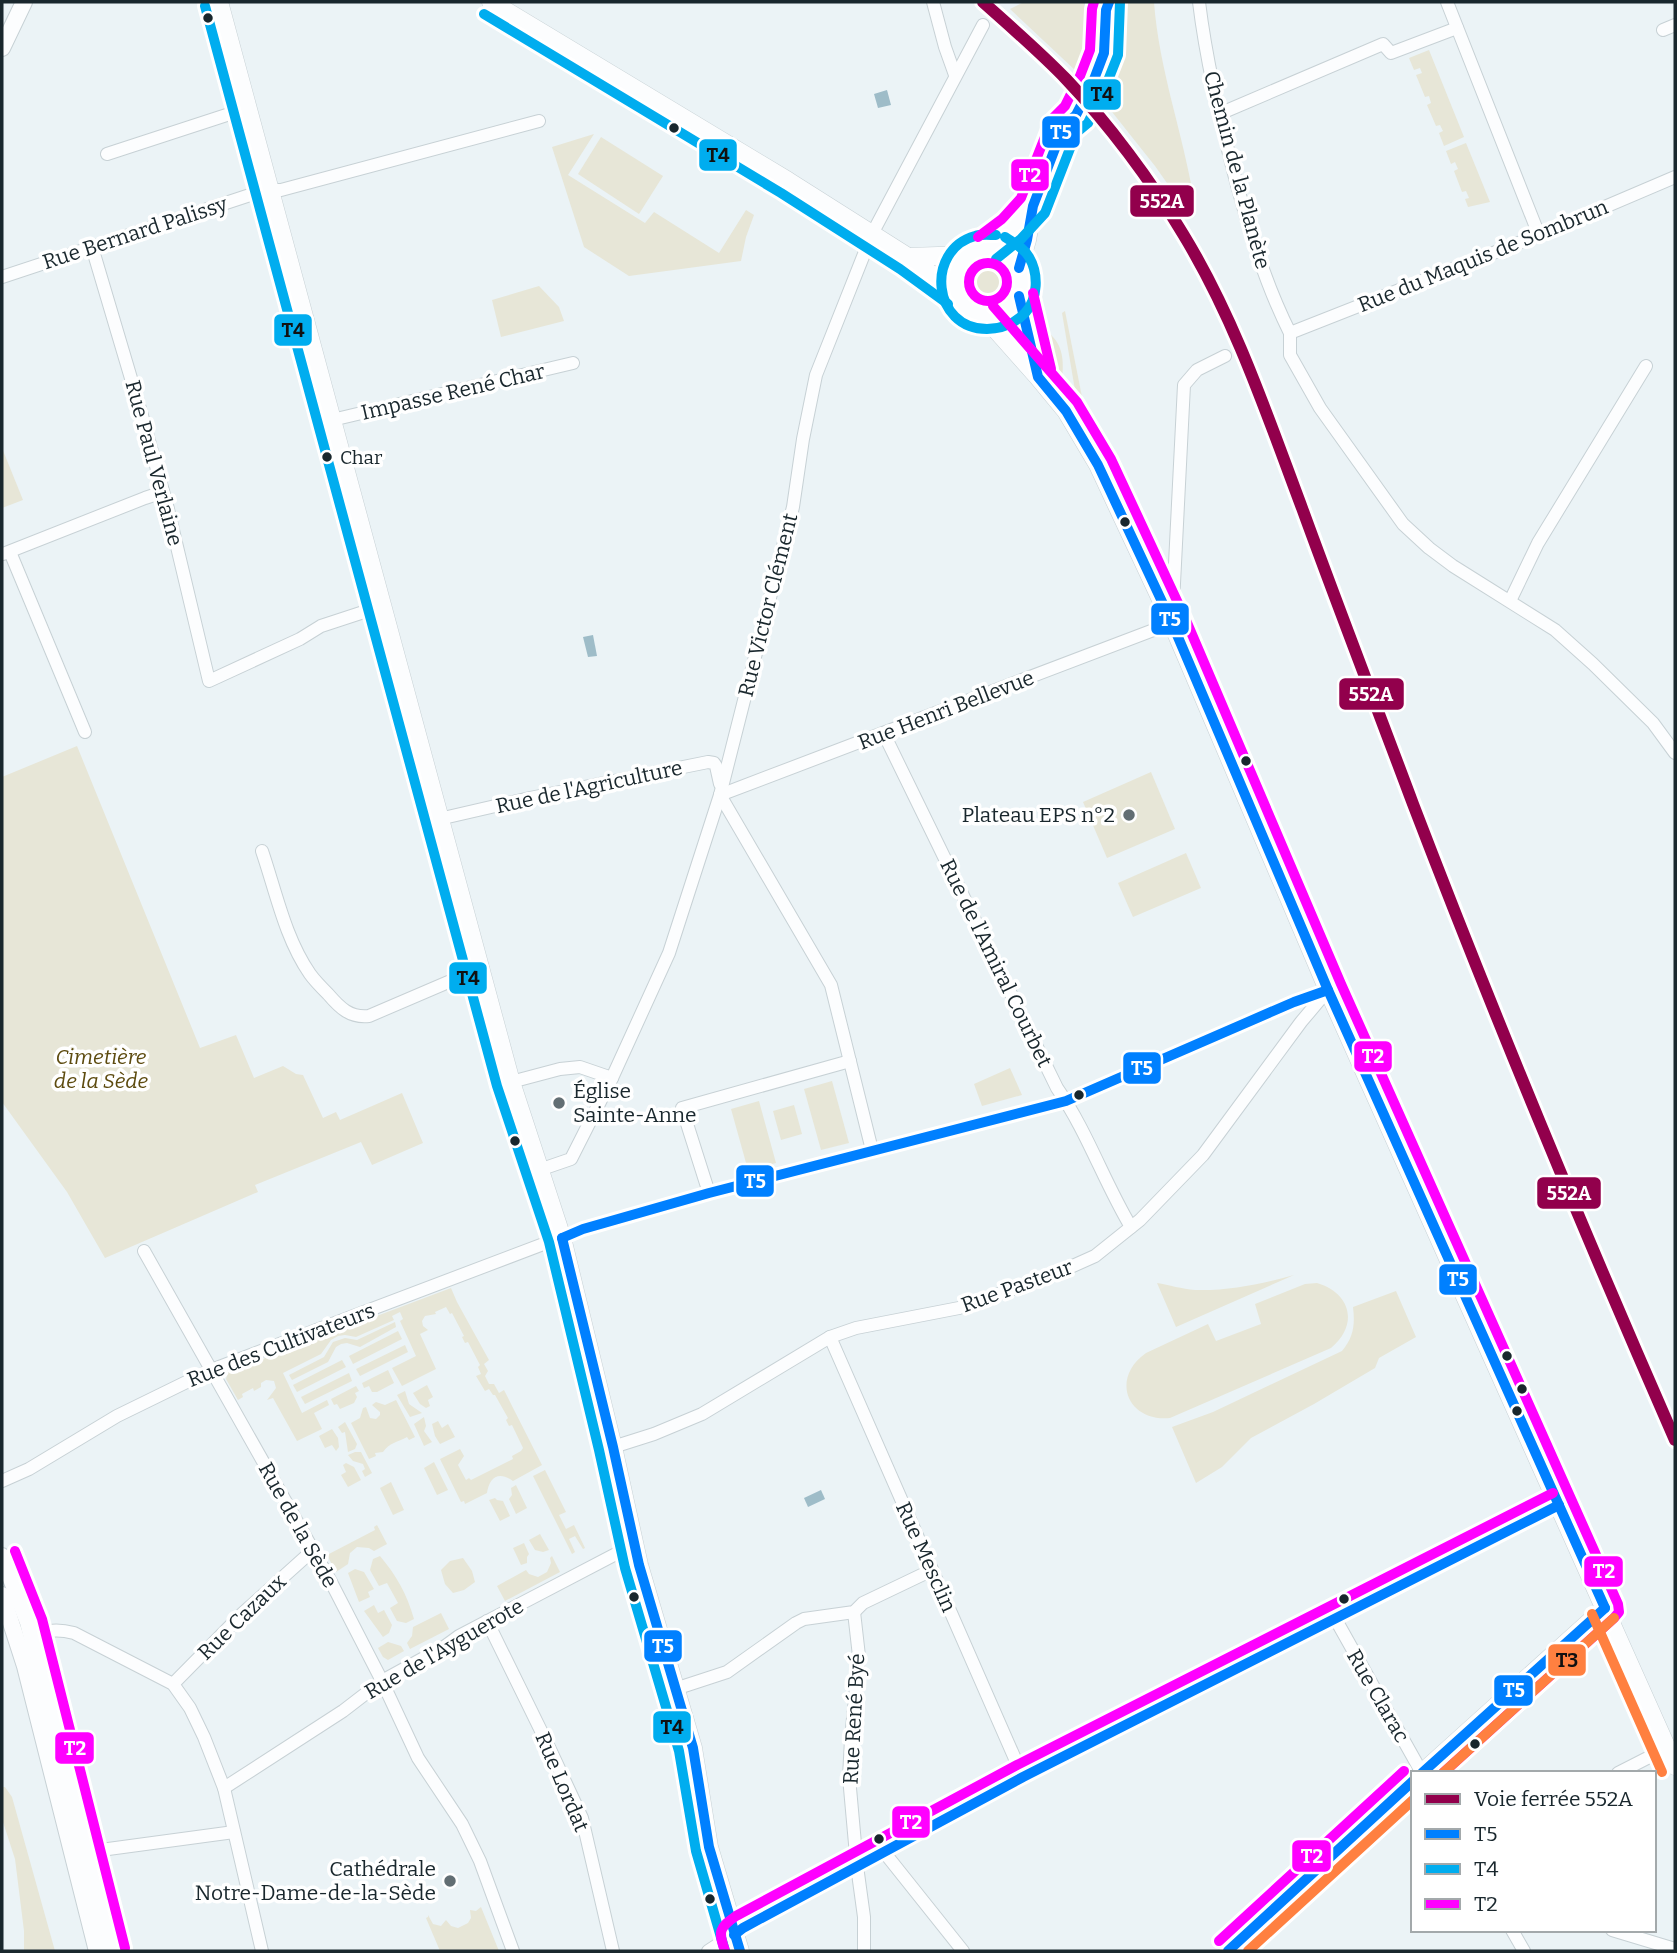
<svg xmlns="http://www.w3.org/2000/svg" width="1677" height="1953" font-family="Bitter,serif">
<rect width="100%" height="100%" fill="#ebf3f6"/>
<g fill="#e7e6d7">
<path d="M1024,2H1084L1089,49L1077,72L1010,9Z"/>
<path d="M1118,2H1154C1159,70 1183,133 1194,200L1186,210L1155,166L1097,93L1119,56Z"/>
<path d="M1429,50L1464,137L1444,146L1439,133L1443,131L1440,125L1436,126L1427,105L1431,103L1429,96L1425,97L1416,75L1422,73L1420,68L1414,70L1409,58Z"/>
<path d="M594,134L568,175L645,223L654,212L719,253L746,210L754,215L746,237L741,261L629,276L584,247L552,147Z"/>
<path d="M601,137L663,176L639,214L578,174Z"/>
<path d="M1466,143L1490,202L1468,207L1465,199L1469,198L1466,191L1462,192L1454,171L1458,169L1455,162L1451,164L1446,151Z"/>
<circle cx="988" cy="282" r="27"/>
<path d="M1040,275L1043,280C1032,298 1032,311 1045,328C1050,334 1056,339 1059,346C1064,357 1063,369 1062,381C1044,351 1029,318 1032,282Z"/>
<path d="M539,286L559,307L564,321L501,337L492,300Z"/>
<path d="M1065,311L1084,407L1078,408L1062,313Z"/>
<path d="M2,448L23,500L2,508Z"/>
<path d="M77,746L200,1048L236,1035L254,1078L283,1066L296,1074L303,1075L323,1118L336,1112L340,1120L402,1093L423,1143L372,1165L361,1142L255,1185L258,1192L105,1258L67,1192L2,1102V777Z"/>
<path d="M1151,772L1175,829L1107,858L1083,802Z"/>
<path d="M1186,853L1201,888L1133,917L1118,883Z"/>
<path d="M1010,1068L1022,1095L982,1106L974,1084Z"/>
<path d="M832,1081L849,1143L821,1150L804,1089Z"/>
<path d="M759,1101L776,1163L748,1170L731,1109Z"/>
<path d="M794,1105L802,1134L781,1140L773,1111Z"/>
<path d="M1294,1275L1176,1327L1157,1283C1169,1285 1182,1289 1195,1290C1229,1291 1262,1284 1294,1275Z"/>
<path d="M1317,1283C1351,1293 1359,1325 1331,1348L1170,1418C1127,1422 1110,1378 1146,1353L1208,1324L1216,1341L1261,1324L1255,1304L1305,1284Z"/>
<path d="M451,1288L457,1302L489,1360L484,1364L488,1371L485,1376L489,1384H494L499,1393L504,1390L542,1465L513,1481C498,1470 489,1478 487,1493L465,1504L464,1501L461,1502L440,1459L460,1449L464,1456L458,1465L466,1480L469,1478L471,1480L513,1459L512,1456L521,1451L523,1448L512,1425L509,1426L506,1420L508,1418L495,1395H493L489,1389L485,1391L476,1376L481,1374L478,1367L480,1365L468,1342L465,1343L462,1337L464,1336L452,1313L450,1314L446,1307L435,1312L436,1314L425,1316L422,1321L423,1326L428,1330L420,1334L436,1369L402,1386L392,1368L416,1356L400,1321L403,1319L400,1312L392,1316L394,1320L356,1337L345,1335L338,1336L331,1340L321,1354L283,1373L302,1413L327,1400L329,1405L314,1413L322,1429L297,1441L273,1398L267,1400L276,1388L274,1381L266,1380L261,1383V1387L254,1391L253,1388L242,1394L243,1397L238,1400L226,1379L228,1372Z"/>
<path d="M1396,1291L1416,1337L1379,1358L1375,1368L1314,1404L1251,1438L1222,1467L1196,1483L1172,1427L1213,1412L1342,1351C1354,1337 1355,1324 1353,1307Z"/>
<path d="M395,1322L396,1327L360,1347L347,1343L341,1344L336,1347L328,1362L292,1380L289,1375L324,1357L333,1342L345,1338L357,1340Z"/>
<path d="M398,1331L402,1339L353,1364L349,1356Z"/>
<path d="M405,1345L408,1352L360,1376L356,1369Z"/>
<path d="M342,1360L346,1367L297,1392L293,1385Z"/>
<path d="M388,1370L394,1383L377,1392H372L369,1386L364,1388L362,1383Z"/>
<path d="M349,1373L352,1381L305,1404L301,1397Z"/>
<path d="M427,1385L433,1397L428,1400L430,1406L426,1408L420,1404L413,1393Z"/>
<path d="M356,1386L359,1391L355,1393L357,1397L354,1403L340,1409L337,1404L334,1405L331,1399Z"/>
<path d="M405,1391L409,1404L422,1413L410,1417L397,1395Z"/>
<path d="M396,1400L415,1437L409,1440L407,1437C398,1442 389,1443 383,1452L375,1453L376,1456L369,1459L351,1423L360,1418L363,1408L366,1407L370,1418L376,1419L380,1415V1412L372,1405L376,1402L385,1405Z"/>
<path d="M424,1417L426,1426L424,1431L432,1442L424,1446L414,1424Z"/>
<path d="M438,1421L442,1428L448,1424L455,1437L440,1444L435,1436L432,1424Z"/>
<path d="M345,1422L357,1444L355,1449L348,1452L345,1432L342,1433L338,1427Z"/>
<path d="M332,1429L338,1438L339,1447L336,1451L332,1445L325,1448L319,1436Z"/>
<path d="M355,1452H361L372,1473L365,1477L362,1471L365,1469L363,1464L353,1461L348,1455Z"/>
<path d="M434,1462L448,1490L437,1495L424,1468Z"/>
<path d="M346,1463L354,1467L361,1480L348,1487L341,1475L346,1472L343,1465Z"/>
<path d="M545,1470L566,1512L559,1515L566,1529L574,1525L585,1548L583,1549L575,1536L569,1539L575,1552L572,1554L533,1476Z"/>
<path d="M391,1482L404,1510L393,1515L380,1488Z"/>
<path d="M516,1485L527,1508L516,1514L509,1499L512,1495L511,1488Z"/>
<path d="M495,1498L497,1500L503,1501L510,1516L500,1521L489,1500Z"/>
<path d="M377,1525L387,1544L374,1551L369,1548L357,1547L350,1553L348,1564L336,1572L327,1555L375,1530L374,1527Z"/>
<path d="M540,1534L549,1550L543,1552L535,1550L529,1540Z"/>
<path d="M524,1543L529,1554L527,1557V1563L521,1565L513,1548Z"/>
<path d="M380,1556C396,1575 407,1594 414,1619L406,1623L397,1621L390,1608L398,1603L387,1583L379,1586L370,1570L373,1559Z"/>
<path d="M552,1556L560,1572L505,1601L497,1586L526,1570L529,1574L538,1577L547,1572L551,1563L550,1558Z"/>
<path d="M463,1558L472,1571L475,1582L464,1590L453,1593L445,1584L441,1570L450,1561Z"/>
<path d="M355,1569L364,1572L374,1589L368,1592L370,1597L359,1602L348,1573Z"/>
<path d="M374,1605L378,1613L384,1610L392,1625L389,1633L383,1637L364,1611Z"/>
<path d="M441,1613L449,1629L410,1649L407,1643L412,1636L413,1627Z"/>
<path d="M388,1642L401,1646L404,1651L388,1660L383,1657L378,1648Z"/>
<path d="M2,1787H5L12,1797L55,1951H24V1931L15,1859L2,1819Z"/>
<path d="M481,1907L499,1951H440L426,1918L428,1917V1915L433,1924L441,1926L446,1920L451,1926L458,1928L468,1923L471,1918L470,1910L476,1911Z"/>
</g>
<g fill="#9ebcc8">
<path d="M887,90L891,105L878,108L874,94Z"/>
<path d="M593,635L597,656L588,657L583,637Z"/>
<path d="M821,1490L825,1499L808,1507L804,1498Z"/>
</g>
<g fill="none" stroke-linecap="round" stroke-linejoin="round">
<defs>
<g id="minor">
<path d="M933,2L945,47L955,75"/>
<path d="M1199,2C1206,59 1219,114 1233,170C1248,226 1264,281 1290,333"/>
<path d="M1447,2L1539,235"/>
<path d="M1663,30L1675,25"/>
<path d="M1219,114L1383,44L1391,53L1457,28"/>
<path d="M107,154L248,108"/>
<path d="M92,247L141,412L168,509L209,681L300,639L321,626L382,606"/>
<path d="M2,277L250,195L269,190H281L539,121"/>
<path d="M1290,333V355L1320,408L1403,524L1429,548L1453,566L1555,630L1593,664L1653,723L1675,753"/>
<path d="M1290,333L1539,235L1675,177"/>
<path d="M332,420L573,363"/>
<path d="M10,552L85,732"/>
<path d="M3,554L145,498L163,492"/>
<path d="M1510,601L1538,543L1646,366"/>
<path d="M884,734L1057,1088C1087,1131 1104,1182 1131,1227"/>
<path d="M720,795L1172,623L1184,385L1197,370L1225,356"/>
<path d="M720,795L831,985L872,1150"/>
<path d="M439,819L530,798L708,762L714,763L716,766L720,784"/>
<path d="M262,851C276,892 285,938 310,974C315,981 322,988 328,994C340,1008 350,1018 369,1016L481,968"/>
<path d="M511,1082L560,1069L580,1067L612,1078"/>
<path d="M539,1170L571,1159L612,1078L669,953L720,795L793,507L803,439L816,375L872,234L983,25"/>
<path d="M709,1193L682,1108L850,1061"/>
<path d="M144,1251L330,1580L382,1681L418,1758L462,1824L480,1861L513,1951"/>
<path d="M830,1337L1023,1777"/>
<path d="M613,1447L654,1434L702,1414L830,1337L856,1328L959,1308L1055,1274L1095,1256L1140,1220L1203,1155L1301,1022L1328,990"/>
<path d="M2,1481L29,1469L117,1416L211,1370L583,1229L709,1193L1066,1101L1294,1002L1328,990"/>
<path d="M854,1612L859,1656L851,1739L849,1777L857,1866L864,1917V1951"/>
<path d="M1336,1620L1422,1773"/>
<path d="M487,1621L548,1745L582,1818L613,1951"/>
<path d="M31,1636C47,1630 58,1629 74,1633L173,1684L190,1708L204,1737L224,1788L262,1951"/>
<path d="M173,1684L243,1613L312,1551"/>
<path d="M675,1689L727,1672L796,1623L804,1619L854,1612L863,1603L932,1570"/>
<path d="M1618,1773L1667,1748"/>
<path d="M224,1788L343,1711L382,1681L444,1647L459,1636L635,1544"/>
<path d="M77,1851L86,1852L234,1832"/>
<path d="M884,1852L963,1951"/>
<path d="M1512,1930L1524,1951"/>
<path d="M1612,1930L1675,1949"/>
<path d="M708,1951L743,1928L1023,1777L1559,1505"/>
</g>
<g id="tertiary">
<path d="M2,48L24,2"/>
<path d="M2,1556L28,1622L111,1951"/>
<path d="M2,1595L25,1666L97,1951"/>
</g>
<g id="secondary">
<path d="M219,2L511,1082L562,1238L613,1447L639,1565L693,1748L709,1847L740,1951"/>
<path d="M491,2L788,181L908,257L956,293"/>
<path d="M1106,10L1109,2"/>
<path d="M987,248L1011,229L1033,206"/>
<circle cx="988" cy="282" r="34"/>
<path d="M908,257L968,255"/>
<path d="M1019,268L1027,240L1033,206L1064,125L1065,110L1084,77L1094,53L1096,36L1094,2"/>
<path d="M1019,296L1027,336L1036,371"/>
<path d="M983,315L1038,377L1066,411L1098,465L1172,623L1328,990L1675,1766"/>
<path d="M1422,1773L1605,1608"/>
<path d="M1228,1951L1413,1781"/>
</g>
</defs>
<use href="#minor" stroke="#c7d1d5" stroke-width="14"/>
<use href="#tertiary" stroke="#c7d1d5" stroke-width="18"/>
<use href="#secondary" stroke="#c7d1d5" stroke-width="19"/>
<use href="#minor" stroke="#fcfdfe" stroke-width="12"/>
<use href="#tertiary" stroke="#fcfdfe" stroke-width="16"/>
<use href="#secondary" stroke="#fcfdfe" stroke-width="18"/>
<defs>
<g id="bus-1">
<path d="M1019,268L1027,240L1033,206L1064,125L1076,115L1093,82L1104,53L1106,10L1109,2"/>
<path d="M1019,296L1038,377L1066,411L1098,465L1172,623L1328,990L1605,1608"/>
<path d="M562,1238L583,1229L709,1193L1066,1101L1294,1002L1328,990"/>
<path d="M562,1238L613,1447L639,1565L693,1748L709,1847L740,1951"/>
<path d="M1422,1773L1605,1608"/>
<path d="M734,1935L743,1928L1023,1777L1559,1505"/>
<path d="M1228,1951L1413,1781"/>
</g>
<g id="bus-2">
<path d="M205,6L497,1086L549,1242L599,1450L625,1568L679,1751L696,1851L725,1951"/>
<path d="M484,14L781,193L900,269L948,304"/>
<path d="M996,235C990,235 981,234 975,236C925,250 932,329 987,329C1002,329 1014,324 1025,313C1038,299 1039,274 1029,257C1023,247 1014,243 1005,237"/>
<path d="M996,259L1021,239L1045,213L1076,133L1088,123L1105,88L1118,55L1120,2"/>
</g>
<g id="bus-3">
<path d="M978,237L1002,219L1021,198L1052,119L1065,106L1080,76L1090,50L1092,9L1094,2"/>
<circle cx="988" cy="282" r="19"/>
<path d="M1033,293L1051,369"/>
<path d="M993,306L1077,402L1111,459L1185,618L1341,984L1618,1604L1619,1612L1614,1618L1443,1773"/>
<path d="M15,1551L42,1619L125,1948"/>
<path d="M1219,1941L1404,1771"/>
<path d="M725,1951C718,1931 719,1928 736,1916L1017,1765L1553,1493"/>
</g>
<g id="bus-4">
<path d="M1592,1614L1662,1772"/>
<path d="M1443,1773L1614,1618"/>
<path d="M1248,1951L1413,1800"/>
</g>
</defs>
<use href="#bus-1" stroke="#fff" stroke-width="16"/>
<use href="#bus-2" stroke="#fff" stroke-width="16"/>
<use href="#bus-3" stroke="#fff" stroke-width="16"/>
<use href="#bus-4" stroke="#fff" stroke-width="16"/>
<use href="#bus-1" stroke="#0080ff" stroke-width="10"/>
<use href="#bus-2" stroke="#00adef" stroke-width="10"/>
<use href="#bus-3" stroke="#f0f" stroke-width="10"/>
<use href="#bus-4" stroke="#ff8040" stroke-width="10"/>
<defs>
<path id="rail-1" d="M983,2C1011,27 1040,52 1066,79C1108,123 1152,182 1183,234C1235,319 1267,415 1302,508C1338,607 1376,705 1413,804C1495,1018 1583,1230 1675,1440"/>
</defs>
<use href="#rail-1" stroke="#fff" stroke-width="18"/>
<use href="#rail-1" stroke="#92004c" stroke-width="12"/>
</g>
<g fill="#19272d" stroke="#fff" stroke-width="2.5">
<circle cx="208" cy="18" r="6"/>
<circle cx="674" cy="128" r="6"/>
<circle cx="327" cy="457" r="6"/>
<circle cx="1125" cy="522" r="6"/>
<circle cx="1246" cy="761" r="6"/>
<circle cx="1079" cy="1095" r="6"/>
<circle cx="515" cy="1141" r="6"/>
<circle cx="1507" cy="1356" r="6"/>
<circle cx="1522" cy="1389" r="6"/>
<circle cx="1517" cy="1411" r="6"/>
<circle cx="634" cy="1597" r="6"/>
<circle cx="1344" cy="1599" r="6"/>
<circle cx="1475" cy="1744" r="6"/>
<circle cx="879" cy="1839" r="6"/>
<circle cx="710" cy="1899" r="6"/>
</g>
<g fill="#626e73" stroke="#fff" stroke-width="2.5">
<circle cx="1129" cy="815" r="7"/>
<circle cx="559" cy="1103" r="7"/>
<circle cx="450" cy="1881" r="7"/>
</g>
<g text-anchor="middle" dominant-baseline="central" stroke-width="7" stroke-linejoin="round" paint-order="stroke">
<g font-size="19" fill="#19272d" stroke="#fff" text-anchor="start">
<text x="340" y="457">Char</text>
</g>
<g font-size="21" fill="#19272d" stroke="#fff">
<text transform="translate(1237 170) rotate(75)">Chemin de la Planète</text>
<text transform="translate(135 233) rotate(-18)">Rue Bernard Palissy</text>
<text transform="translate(1483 256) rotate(-22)">Rue du Maquis de Sombrun</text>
<text transform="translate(453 392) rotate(-13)">Impasse René Char</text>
<text transform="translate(154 463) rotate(75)">Rue Paul Verlaine</text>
<text transform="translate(768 605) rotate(-76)">Rue Victor Clément</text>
<text transform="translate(946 710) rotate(-21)">Rue Henri Bellevue</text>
<text transform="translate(589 787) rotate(-12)">Rue de l'Agriculture</text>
<text transform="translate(996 963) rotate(64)">Rue de l'Amiral Courbet</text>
<text transform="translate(1017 1286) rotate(-20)">Rue Pasteur</text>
<text transform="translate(281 1345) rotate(-21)">Rue des Cultivateurs</text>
<text transform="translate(298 1525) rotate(61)">Rue de la Sède</text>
<text transform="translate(926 1557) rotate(66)">Rue Mesclin</text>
<text transform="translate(242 1617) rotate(-44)">Rue Cazaux</text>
<text transform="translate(444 1649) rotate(-30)">Rue de l'Ayguerote</text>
<text transform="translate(1378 1696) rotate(60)">Rue Clarac</text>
<text transform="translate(854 1719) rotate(-87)">Rue René Byé</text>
<text transform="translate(562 1782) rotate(67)">Rue Lordat</text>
</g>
<g font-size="21" fill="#19272d" stroke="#fff" text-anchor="end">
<text x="1115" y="815">Plateau EPS n°2</text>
<text x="573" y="1091" text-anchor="start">Église<tspan x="573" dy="24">Sainte-Anne</tspan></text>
<text x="436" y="1869">Cathédrale<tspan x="436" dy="24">Notre-Dame-de-la-Sède</tspan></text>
</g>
<g font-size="21" font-style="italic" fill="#5d4b0f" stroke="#fff">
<text x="101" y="1057">Cimetière<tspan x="101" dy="24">de la Sède</tspan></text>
</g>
</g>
<g stroke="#fff" stroke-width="2.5">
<rect x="1082" y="78" width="40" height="33" rx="7" fill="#00adef"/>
<rect x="1041" y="115" width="40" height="34" rx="7" fill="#0080ff"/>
<rect x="698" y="138" width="40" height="34" rx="7" fill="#00adef"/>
<rect x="1010" y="158" width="40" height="34" rx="7" fill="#f0f"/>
<rect x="1129" y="184" width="66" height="34" rx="7" fill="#92004c"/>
<rect x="273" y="313" width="40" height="34" rx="7" fill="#00adef"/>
<rect x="1150" y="602" width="40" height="34" rx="7" fill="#0080ff"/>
<rect x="1338" y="677" width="67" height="34" rx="7" fill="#92004c"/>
<rect x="448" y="961" width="40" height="34" rx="7" fill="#00adef"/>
<rect x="1353" y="1040" width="40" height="33" rx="7" fill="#f0f"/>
<rect x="1122" y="1051" width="40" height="34" rx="7" fill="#0080ff"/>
<rect x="735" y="1164" width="40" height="34" rx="7" fill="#0080ff"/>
<rect x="1536" y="1176" width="66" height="34" rx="7" fill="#92004c"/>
<rect x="1438" y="1263" width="40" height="33" rx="7" fill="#0080ff"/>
<rect x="1583" y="1555" width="41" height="33" rx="7" fill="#f0f"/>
<rect x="643" y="1629" width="40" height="34" rx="7" fill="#0080ff"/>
<rect x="1547" y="1643" width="40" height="34" rx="7" fill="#ff8040"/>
<rect x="1493" y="1674" width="41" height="33" rx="7" fill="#0080ff"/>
<rect x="652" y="1710" width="40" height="34" rx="7" fill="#00adef"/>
<rect x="54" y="1731" width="41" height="34" rx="7" fill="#f0f"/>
<rect x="891" y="1805" width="40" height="34" rx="7" fill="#f0f"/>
<rect x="1291" y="1839" width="41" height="34" rx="7" fill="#f0f"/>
</g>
<g font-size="19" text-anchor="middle" font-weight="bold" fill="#fff">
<text x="1061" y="139">T5</text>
<text x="1030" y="182">T2</text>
<text x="1162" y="208">552A</text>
<text x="1170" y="626">T5</text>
<text x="1371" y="701">552A</text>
<text x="1373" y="1063">T2</text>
<text x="1142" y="1075">T5</text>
<text x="755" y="1188">T5</text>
<text x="1569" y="1200">552A</text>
<text x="1458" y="1286">T5</text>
<text x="1604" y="1578">T2</text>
<text x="663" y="1653">T5</text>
<text x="1514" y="1697">T5</text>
<text x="75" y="1755">T2</text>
<text x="911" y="1829">T2</text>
<text x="1312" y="1863">T2</text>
</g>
<g font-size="19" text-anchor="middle" font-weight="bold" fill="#111">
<text x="1102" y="101">T4</text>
<text x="718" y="162">T4</text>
<text x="293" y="337">T4</text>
<text x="468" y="985">T4</text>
<text x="1567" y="1667">T3</text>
<text x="672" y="1734">T4</text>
</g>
<rect width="1677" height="1953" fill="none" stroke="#19272d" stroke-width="7"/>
<rect x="1411" y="1771" width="245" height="161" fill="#ffffff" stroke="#a3a9ab" stroke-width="2"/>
<rect x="1425" y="1794" width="35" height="10" fill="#92004c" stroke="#a3a9ab" stroke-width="2"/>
<text x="1474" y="1806" font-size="21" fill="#19272d">Voie ferrée 552A</text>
<rect x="1425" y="1829" width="35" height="10" fill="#0080ff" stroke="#a3a9ab" stroke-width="2"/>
<text x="1474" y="1841" font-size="21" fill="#19272d">T5</text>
<rect x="1425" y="1864" width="35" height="10" fill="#00adef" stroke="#a3a9ab" stroke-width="2"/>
<text x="1474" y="1876" font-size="21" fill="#19272d">T4</text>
<rect x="1425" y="1899" width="35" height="10" fill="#ff00ff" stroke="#a3a9ab" stroke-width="2"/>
<text x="1474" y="1911" font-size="21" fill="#19272d">T2</text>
</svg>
